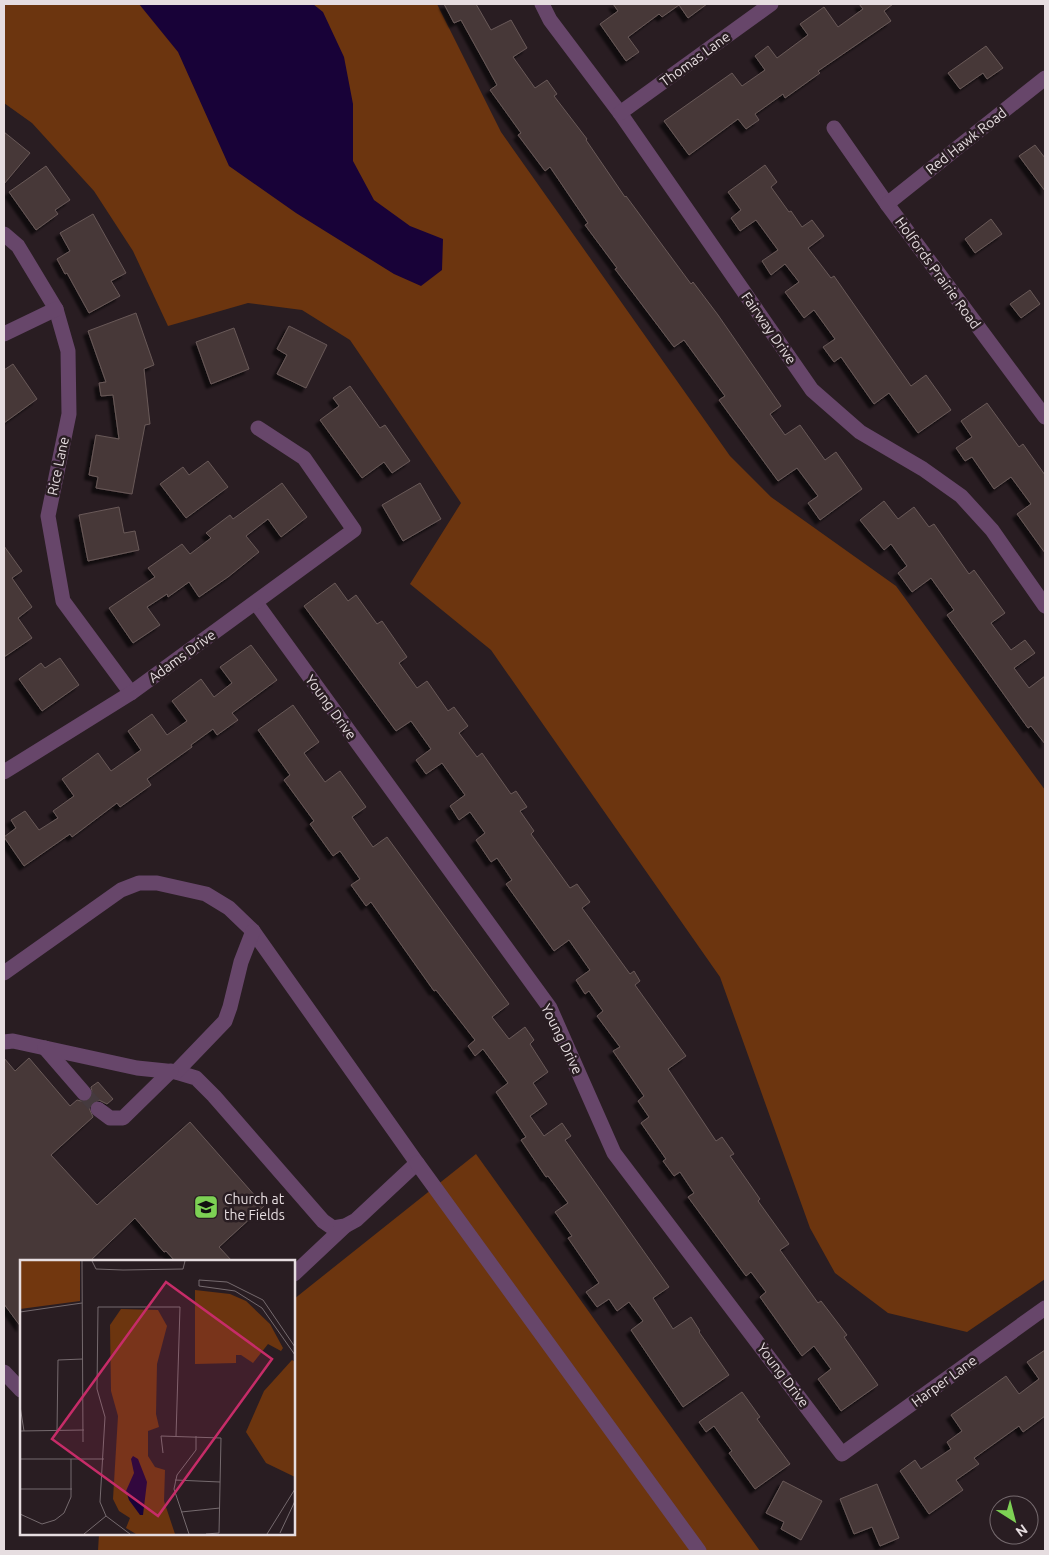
<svg xmlns="http://www.w3.org/2000/svg" width="1049" height="1555" font-family="Ubuntu,sans-serif">
<defs>
<filter id="shadow"><feDropShadow dx="-4.5" dy="4.5" stdDeviation="1" flood-color="#0009"/></filter>
</defs>
<rect width="100%" height="100%" fill="#291d22"/>
<g fill="#6c350f">
<path d="M4,4H437L501,132L730,456L771,497L896,586L1045,790V1279L967,1332L888,1313L835,1273L810,1228L720,977L491,650L410,584L461,503L350,340L302,310L248,303L168,326L133,251L94,191L32,123L4,103Z"/>
<path d="M476,1154L760,1551H98L99,1534H294V1299Z"/>
</g>
<path fill="#180238" d="M139,4H313L323,12L344,57L353,104V161L374,200L410,226L443,239L442,270L421,286L394,274L296,213L229,166L178,52Z"/>
<g fill="#473938" stroke="#695958" filter="url(#shadow)">
<path d="M444,4H476L491,30L511,20L527,48L513,57L535,88L547,80L557,94L554,96L587,139L586,140L625,197L626,196L691,284L693,282L718,315L781,406L770,414L785,435L800,425L825,460L836,452L862,489L820,520L808,503L818,496L797,468L778,481L719,400L725,396L684,340L674,347L615,269L617,268L585,225L588,223L550,167L545,171L518,135L521,133L490,90L497,85L461,20L454,23Z"/>
<path d="M613,4H707L688,18L679,5L662,17L659,14L628,37L639,52L626,61L600,24L618,11Z"/>
<path d="M859,4H893L884,11L891,21L818,71L820,73L785,98L783,94L755,114L759,120L746,129L738,119L689,155L664,121L732,73L742,86L765,70L755,56L768,46L777,58L808,35L800,24L824,7L838,27L863,9Z"/>
<path d="M986,46L1003,68L987,79L983,73L960,89L948,73Z"/>
<path d="M4,132L30,153L4,184Z"/>
<path d="M1035,145L1045,158V191L1019,156Z"/>
<path d="M765,165L777,182L771,187L789,212L791,211L802,227L812,220L824,236L808,248L831,278L834,276L911,386L926,375L951,410L918,433L889,393L874,404L841,357L834,362L823,347L835,339L814,310L804,318L785,292L799,282L785,264L771,275L762,261L778,250L756,220L740,231L731,218L741,210L728,192Z"/>
<path d="M46,166L70,200L55,210L58,214L36,230L9,192Z"/>
<path d="M93,214L126,273L111,281L120,296L89,313L67,273L65,274L57,259L70,251L60,233Z"/>
<path d="M991,219L1002,234L975,253L965,239Z"/>
<path d="M1030,290L1040,304L1021,318L1010,304Z"/>
<path d="M136,313L154,365L144,369L150,424L145,425L132,494L96,488L98,477L89,475L96,435L119,439L113,395L101,396L99,383L106,382L88,331Z"/>
<path d="M289,326L327,345L306,388L277,374L287,355L277,349Z"/>
<path d="M234,328L249,369L211,384L196,342Z"/>
<path d="M13,364L37,399L4,423V370Z"/>
<path d="M350,386L380,428L385,425L410,461L392,473L384,462L362,478L320,420L339,406L333,398Z"/>
<path d="M987,403L1019,447L1023,444L1045,475V553L1017,514L1031,504L1011,477L994,489L972,457L965,461L956,448L972,437L961,421Z"/>
<path d="M208,461L228,487L186,518L160,484L183,467L189,475Z"/>
<path d="M282,483L307,517L281,537L268,519L246,536L259,552L228,577L199,597L189,582L168,597L167,594L147,607L160,625L133,643L109,608L155,577L148,568L182,544L190,554L211,538L206,533L230,515L233,519Z"/>
<path d="M420,483L441,519L403,541L382,505Z"/>
<path d="M884,501L898,519L914,507L929,527L934,524L969,574L974,570L1005,613L991,623L1011,650L1025,640L1035,653L1014,668L1029,688L1045,676V744L1031,726L1028,728L947,615L954,610L931,578L912,592L898,573L907,566L891,544L884,550L860,520Z"/>
<path d="M119,507L124,533L135,531L139,550L88,561L79,515Z"/>
<path d="M4,546L22,571L12,578L32,607L18,618L32,638L4,657Z"/>
<path d="M335,583L348,601L356,595L377,624L382,621L407,657L399,663L417,688L427,681L448,711L454,707L468,726L459,733L477,757L482,753L511,794L516,791L527,807L520,811L534,831L531,834L570,888L577,884L590,902L582,908L630,974L634,971L640,981L635,985L686,1056L668,1069L716,1141L722,1137L734,1154L730,1156L760,1199L758,1201L789,1244L780,1250L818,1303L821,1301L847,1335L844,1337L878,1385L841,1411L818,1379L831,1369L814,1346L802,1356L760,1297L766,1292L751,1272L746,1276L688,1197L694,1193L680,1172L674,1176L663,1161L666,1159L641,1123L649,1117L638,1101L644,1096L613,1051L620,1047L597,1016L603,1011L589,991L585,994L576,980L590,970L569,940L554,951L506,884L512,880L497,858L491,862L476,840L485,833L470,812L459,820L450,806L465,795L442,763L426,774L416,760L431,749L411,721L396,731L304,606Z"/>
<path d="M251,645L277,680L232,713L238,720L217,735L213,729L191,745L192,747L147,779L151,785L120,807L117,803L72,837L70,834L24,866L4,837L16,828L11,820L25,811L39,830L58,818L53,811L74,796L62,779L98,753L111,771L141,750L128,731L152,714L167,735L187,721L172,701L201,679L214,697L232,683L220,667Z"/>
<path d="M60,658L79,685L42,711L19,679L41,663L45,668Z"/>
<path d="M293,705L319,742L304,753L325,782L340,771L366,807L352,817L373,847L387,837L509,1004L492,1017L509,1039L525,1027L534,1040L530,1044L548,1072L533,1083L547,1104L530,1116L544,1136L562,1123L571,1136L565,1140L669,1287L653,1298L673,1329L691,1317L700,1331L699,1332L729,1375L683,1407L631,1330L643,1321L629,1302L617,1311L609,1299L597,1307L586,1292L599,1283L568,1238L572,1236L555,1212L568,1203L548,1176L546,1177L521,1140L526,1137L496,1092L508,1083L483,1049L475,1056L468,1046L475,1040L436,990L434,991L371,902L366,906L351,885L360,879L340,851L333,856L310,824L314,821L284,780L290,775L258,730Z"/>
<path d="M4,1058L15,1071L29,1058L70,1106L77,1100L85,1102L90,1100L93,1096L91,1087L98,1082L113,1099L107,1104L99,1100L91,1103L89,1108L93,1117L51,1155L97,1205L190,1122L264,1206L219,1247L232,1261H175L166,1251L164,1252L135,1218L90,1261H21V1327L4,1304Z"/>
<path d="M1045,1350V1416L1023,1432L1019,1426L974,1458L979,1464L956,1480L963,1490L929,1514L900,1471L915,1460L921,1469L951,1449L947,1442L962,1431L951,1415L1006,1376L1019,1394L1039,1379L1027,1362Z"/>
<path d="M742,1392L760,1417L757,1419L790,1464L755,1489L729,1453L732,1451L714,1426L706,1432L699,1422Z"/>
<path d="M783,1481L822,1501L801,1540L781,1529L784,1522L766,1513Z"/>
<path d="M877,1484L899,1538L880,1546L872,1527L854,1534L840,1499Z"/>
</g>
<g fill="none" stroke-linecap="round" stroke-linejoin="round">
<path stroke="#453a3e" stroke-width="15" stroke-dasharray="15 8" stroke-linecap="butt" d="M84,1093L98,1109"/>
<g stroke="#67466a" stroke-width="15">
<path d="M542,4L550,20L620,113L812,390L860,432L923,469L961,496L992,530L1045,606"/>
<path d="M620,113L771,4"/>
<path d="M834,128L887,204L1045,417"/>
<path d="M887,204L1045,78"/>
<path d="M4,234L18,246L56,309L68,351L69,414L48,516L63,601L131,693"/>
<path d="M4,334L56,309"/>
<path d="M256,603L550,1008L614,1153L842,1454L1045,1308"/>
<path d="M4,772L131,693L354,530L304,458L258,428"/>
<path d="M4,973L121,890L139,883H157L206,894L229,908L253,931L417,1163L356,1220L345,1226L333,1228L323,1221L214,1096L196,1078L176,1072L137,1068L13,1041L4,1042"/>
<path d="M45,1048L84,1093"/>
<path d="M176,1072L225,1021L230,1007L241,962L253,931"/>
<path d="M98,1109L110,1118H123L171,1071"/>
<path d="M417,1163L699,1551"/>
<path d="M294,1274L345,1226"/>
<path d="M4,1372L21,1390"/>
</g>
</g>
<defs>
<symbol id="school-square" viewBox="-11 -11 22 22"><rect x="-9" y="-9" width="18" height="18" rx="4" fill="#7dd154" stroke="#291d22"/><path d="M0-5L7-2L0 1L-7-2ZM-4 1L0 2.5L4 1V4Q0 6-4 4Z" fill="#111"/></symbol>
</defs>
<g fill-rule="evenodd">
<use href="#school-square" x="192" y="1193" width="28" height="28"/>
</g>
<g text-anchor="middle" dominant-baseline="central" stroke-width="5" stroke-linejoin="round" paint-order="stroke">
<g font-size="14" fill="#e6dde0" stroke="#291d22">
<text transform="translate(695 59) rotate(-36)">Thomas Lane</text>
<text transform="translate(966 141) rotate(-38)">Red Hawk Road</text>
<text transform="translate(938 273) rotate(54)">Holfords Prairie Road</text>
<text transform="translate(769 328) rotate(55)">Fairway Drive</text>
<text transform="translate(58 466) rotate(-78)">Rice Lane</text>
<text transform="translate(182 656) rotate(-36)">Adams Drive</text>
<text transform="translate(331 707) rotate(54)">Young Drive</text>
<text transform="translate(562 1039) rotate(64)">Young Drive</text>
<text transform="translate(783 1375) rotate(53)">Young Drive</text>
<text transform="translate(944 1381) rotate(-36)">Harper Lane</text>
</g>
<g font-size="14" fill="#e6dde0" stroke="#291d22" text-anchor="start">
<text x="224" y="1199">Church at<tspan x="224" dy="16">the Fields</tspan></text>
</g>
</g>
<g transform="translate(20 1260)">
<rect width="275" height="275" fill="#291d22"/>
<path d="M175,30L210,34L226,41L250,64L263,88L261,91L248,84L233,103L221,95H216V103L175,104ZM101,49L138,50L147,66L137,104L136,154L139,167L128,171V196L135,207L145,210L144,241L155,274H116L106,268L110,258L99,251L93,239L98,156L91,131L90,65ZM272,100L275,102V217L246,203L226,172L244,131Z" fill="#6c350f"/>
<path d="M0,1H60V41L0,49Z" fill="#72370f"/>
<path d="M113,196L118,199L127,222L123,255H120L109,240L106,231L114,213L111,199Z" fill="#180238"/>
<path fill="none" stroke="#756a6e" stroke-width="1" d="M62,1L63,182M72,1L76,9L103,10L163,9L165,1M0,52L62,43M275,87L243,40L207,22L179,20V26L215,31L242,48L275,95M0,146L4,171M0,171L64,170M37,171L38,100L63,99M143,193L141,176L201,178L199,273L186,274M0,199H84M155,220L200,222M0,229H52M161,252L200,248M0,254L22,264L35,260L44,253L51,237V199M260,273L275,241M64,274L86,256M110,274L86,256L80,242L85,157L77,129L78,47H160L156,176M169,274L154,229L157,215L176,190V176M247,274L275,229"/>
<path fill="#c62c68" fill-opacity="0.15" stroke="#c62c68" stroke-width="2.5" d="M146,22L252,99L138,256L32,179Z"/>
<rect width="275" height="275" fill="none" stroke="#e6dde0" stroke-width="2.5"/>
</g>
<rect width="1049" height="1555" fill="none" stroke="#e6dde0" stroke-width="10"/>
<g transform="translate(1014 1520) rotate(144)"><circle r="24" fill="#291d22" stroke="#756a6e"/>
<path d="M0-4L9 19L0 12L-9 19Z" fill="#7dd154"/>
<text y="-8" font-size="14" font-weight="bold" text-anchor="middle" fill="#e6dde0">N</text>
</g>
</svg>
